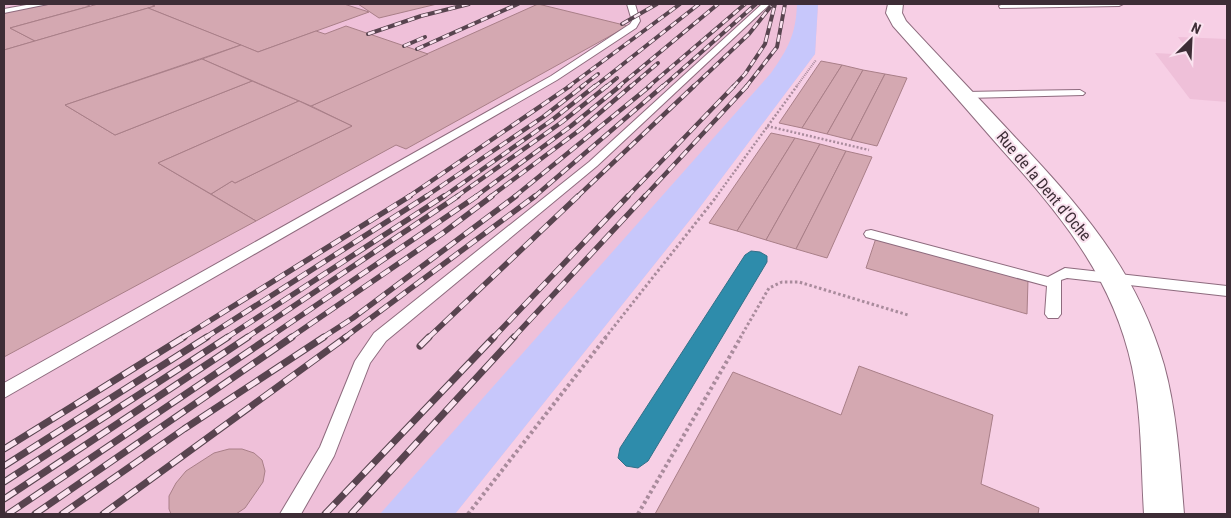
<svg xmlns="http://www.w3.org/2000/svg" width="1231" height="518" font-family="'Roboto Condensed',sans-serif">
<rect width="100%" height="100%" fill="#f7cfe5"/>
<g fill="#efc0d9">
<path d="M4,4H818L815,54L697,211L455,514H4Z"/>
<path d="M1178,37L1227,39V102L1190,99L1155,53L1192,55Z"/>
</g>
<path fill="#c7c7fb" d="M797,4H818L815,54L697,211L455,514H380L771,73C788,49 796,34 797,4Z"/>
<path fill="#2e8cab" stroke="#327088" d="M751,251L760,252L767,256V262L648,461L638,468L626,466L618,458L620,448L745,255Z"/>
<g fill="#d4a8b1" stroke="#a97f88">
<path d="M51,4H85L90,6L10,28L35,41L4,50V11Z"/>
<path d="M98,4H151L155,6L35,41L10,28Z"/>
<path d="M151,4H344L369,12L258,52L148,8L155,6Z"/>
<path d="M358,4H437L379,18Z"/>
<path d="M538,4L628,26L406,149L396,145L256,221L211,194L232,181L235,183L352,126L311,106Z"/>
<path d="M148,8L241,45L65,105L115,135L252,81L299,101L158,163L256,221L4,357V50Z"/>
<path d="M346,26L428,54L311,106L202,59L241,45L258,52L316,31L325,34Z"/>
<path d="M202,59L252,81L115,135L65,105Z"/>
<path d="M821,61L842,65L802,128L779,123Z"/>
<path d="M842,65L863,70L827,134L802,128Z"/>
<path d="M863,70L885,74L851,140L827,134Z"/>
<path d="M885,74L907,78L877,146L851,140Z"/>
<path d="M299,101L352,126L235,183L232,181L211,194L158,163Z"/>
<path d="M771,133L795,138L737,231L709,223Z"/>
<path d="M795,138L820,144L766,240L737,231Z"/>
<path d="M820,144L846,151L796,249L766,240Z"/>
<path d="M846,151L872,157L827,258L796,249Z"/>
<path d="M876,238L1028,280L1027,314L866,268Z"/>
<path d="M859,366L993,415L981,484L1039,508L1038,514H655L733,372L841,415Z"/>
<path d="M229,449H242L254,453L262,460L265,471L263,482L245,508L236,514H171L169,509V496L176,483L186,471L214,453Z"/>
</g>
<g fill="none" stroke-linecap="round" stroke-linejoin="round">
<defs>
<g id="service">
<path d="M32,4H48L4,13V9Z"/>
<path d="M627,4H635L640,21L636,28L557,80L4,398V383L551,76L630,24L632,21Z"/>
<path d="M762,4H770L597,166L386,341L370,363L334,456L301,514H280L320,447L355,361L374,333L589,162Z"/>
<path d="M1003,4H1123L1119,6L1000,8L999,6Z"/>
<path d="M1080,90L1085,93L1083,95L966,98L961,95L966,92Z"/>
<path d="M871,230L1048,277L1065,268L1227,286V296L1067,278L1061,280V314L1058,318H1048L1045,314L1047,286L866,237L864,234L866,231Z"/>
</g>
<path id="minor" d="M888,4H903L902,13L906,21C941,59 977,96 1012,134C1079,205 1136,268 1164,365C1177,412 1180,465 1184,514H1144C1141,465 1142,415 1132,367C1112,274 1057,211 996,143C962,104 928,65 893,26L886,13Z"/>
</defs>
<use href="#service" stroke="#8e6b7e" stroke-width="2"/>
<use href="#minor" stroke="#8e6b7e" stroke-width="2"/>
<path stroke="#a98b9c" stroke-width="2" stroke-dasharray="1 1" stroke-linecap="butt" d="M796,87L816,60"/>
<g stroke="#a98b9c" stroke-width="2.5" stroke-dasharray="2 2" stroke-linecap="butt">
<path d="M767,126L869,150"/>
<path d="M716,197L797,86"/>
</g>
<g stroke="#a98b9c" stroke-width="3" stroke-dasharray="2.5 2.5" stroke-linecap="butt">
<path d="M605,338L717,196"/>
<path d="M740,338L769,288L782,282H799L908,315"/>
</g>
<g stroke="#a98b9c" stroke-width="4" stroke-dasharray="3 3" stroke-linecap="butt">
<path d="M468,514L606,337"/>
<path d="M638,514L741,337"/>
</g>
<use href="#service" fill="#fff" fill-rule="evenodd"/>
<use href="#minor" fill="#fff" fill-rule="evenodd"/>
<defs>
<g id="rail-far3">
<path d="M622,24L657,4"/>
<path d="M368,34L421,16L469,4"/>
<path d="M404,46L425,37"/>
<path d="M417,49L518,4"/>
<path d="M568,87L680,4"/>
<path d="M581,87L598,74"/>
<path d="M594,87L699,4"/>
<path d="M606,87L617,78"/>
<path d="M618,87L718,4"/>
<path d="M630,87L658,63"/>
<path d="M648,87L745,4"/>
<path d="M662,87L756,4"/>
<path d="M693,87L749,34L771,6"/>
<path d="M733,87L745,74L765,44L775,4"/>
<path d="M746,87L777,47L785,4"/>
</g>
<g id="rail-far2">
<path d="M408,197L570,86"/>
<path d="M425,197L543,117L583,86"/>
<path d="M443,197L552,120L595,86"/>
<path d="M456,197L562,122L607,86"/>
<path d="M475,197L571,126L620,86"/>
<path d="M490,197L581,129L631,86"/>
<path d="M514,197L650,86"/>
<path d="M534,197L663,86"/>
<path d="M577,197L694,86"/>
<path d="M627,197L734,86"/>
<path d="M644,197L747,86"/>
</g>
<g id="rail-far1">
<path d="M182,338L410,196"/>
<path d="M205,338L427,196"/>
<path d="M226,338L444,196"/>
<path d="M246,338L458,196"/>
<path d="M268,338L477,196"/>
<path d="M290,338L443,233L492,196"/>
<path d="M322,338L353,318L516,196"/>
<path d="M344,338L535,196"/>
<path d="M428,338L578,196"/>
<path d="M493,338L628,196"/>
<path d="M513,338L645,196"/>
</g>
<g id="rail">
<path d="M420,346L429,337"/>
<path d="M4,449L184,337"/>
<path d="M4,466L207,337"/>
<path d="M4,482L228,337"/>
<path d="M4,499L248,337"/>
<path d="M8,514L270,337"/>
<path d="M35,514L292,337"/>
<path d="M62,514L184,429L324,337"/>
<path d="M103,514L346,337"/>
<path d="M325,514L494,337"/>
<path d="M351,514L514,337"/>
</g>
</defs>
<use href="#rail-far3" stroke="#58444f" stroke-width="4"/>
<use href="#rail-far2" stroke="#58444f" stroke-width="4.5"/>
<use href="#rail-far1" stroke="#58444f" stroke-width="5.5"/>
<use href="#rail" stroke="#58444f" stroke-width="7"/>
<use href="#rail-far3" stroke="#fae2ef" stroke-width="2.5" stroke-dasharray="7" stroke-linecap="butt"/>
<use href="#rail-far2" stroke="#fae2ef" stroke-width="3" stroke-dasharray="9" stroke-linecap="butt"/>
<use href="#rail-far1" stroke="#fae2ef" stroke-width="4" stroke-dasharray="11" stroke-linecap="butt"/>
<use href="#rail" stroke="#fae2ef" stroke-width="5" stroke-dasharray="14" stroke-linecap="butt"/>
</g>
<g text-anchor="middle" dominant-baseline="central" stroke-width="4" stroke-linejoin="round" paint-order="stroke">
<g font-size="16" fill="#3d2d36" stroke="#fae2ef">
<text transform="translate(1044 186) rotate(50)">Rue de la Dent d'Oche</text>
</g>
</g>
<rect width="1231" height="518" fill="none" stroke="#3d2d36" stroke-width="10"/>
<g transform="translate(1191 40) rotate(24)" stroke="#fae2ef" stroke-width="4" paint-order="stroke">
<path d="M0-4L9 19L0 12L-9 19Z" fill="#3d2d36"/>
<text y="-8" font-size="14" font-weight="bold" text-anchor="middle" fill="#3d2d36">N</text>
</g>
</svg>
